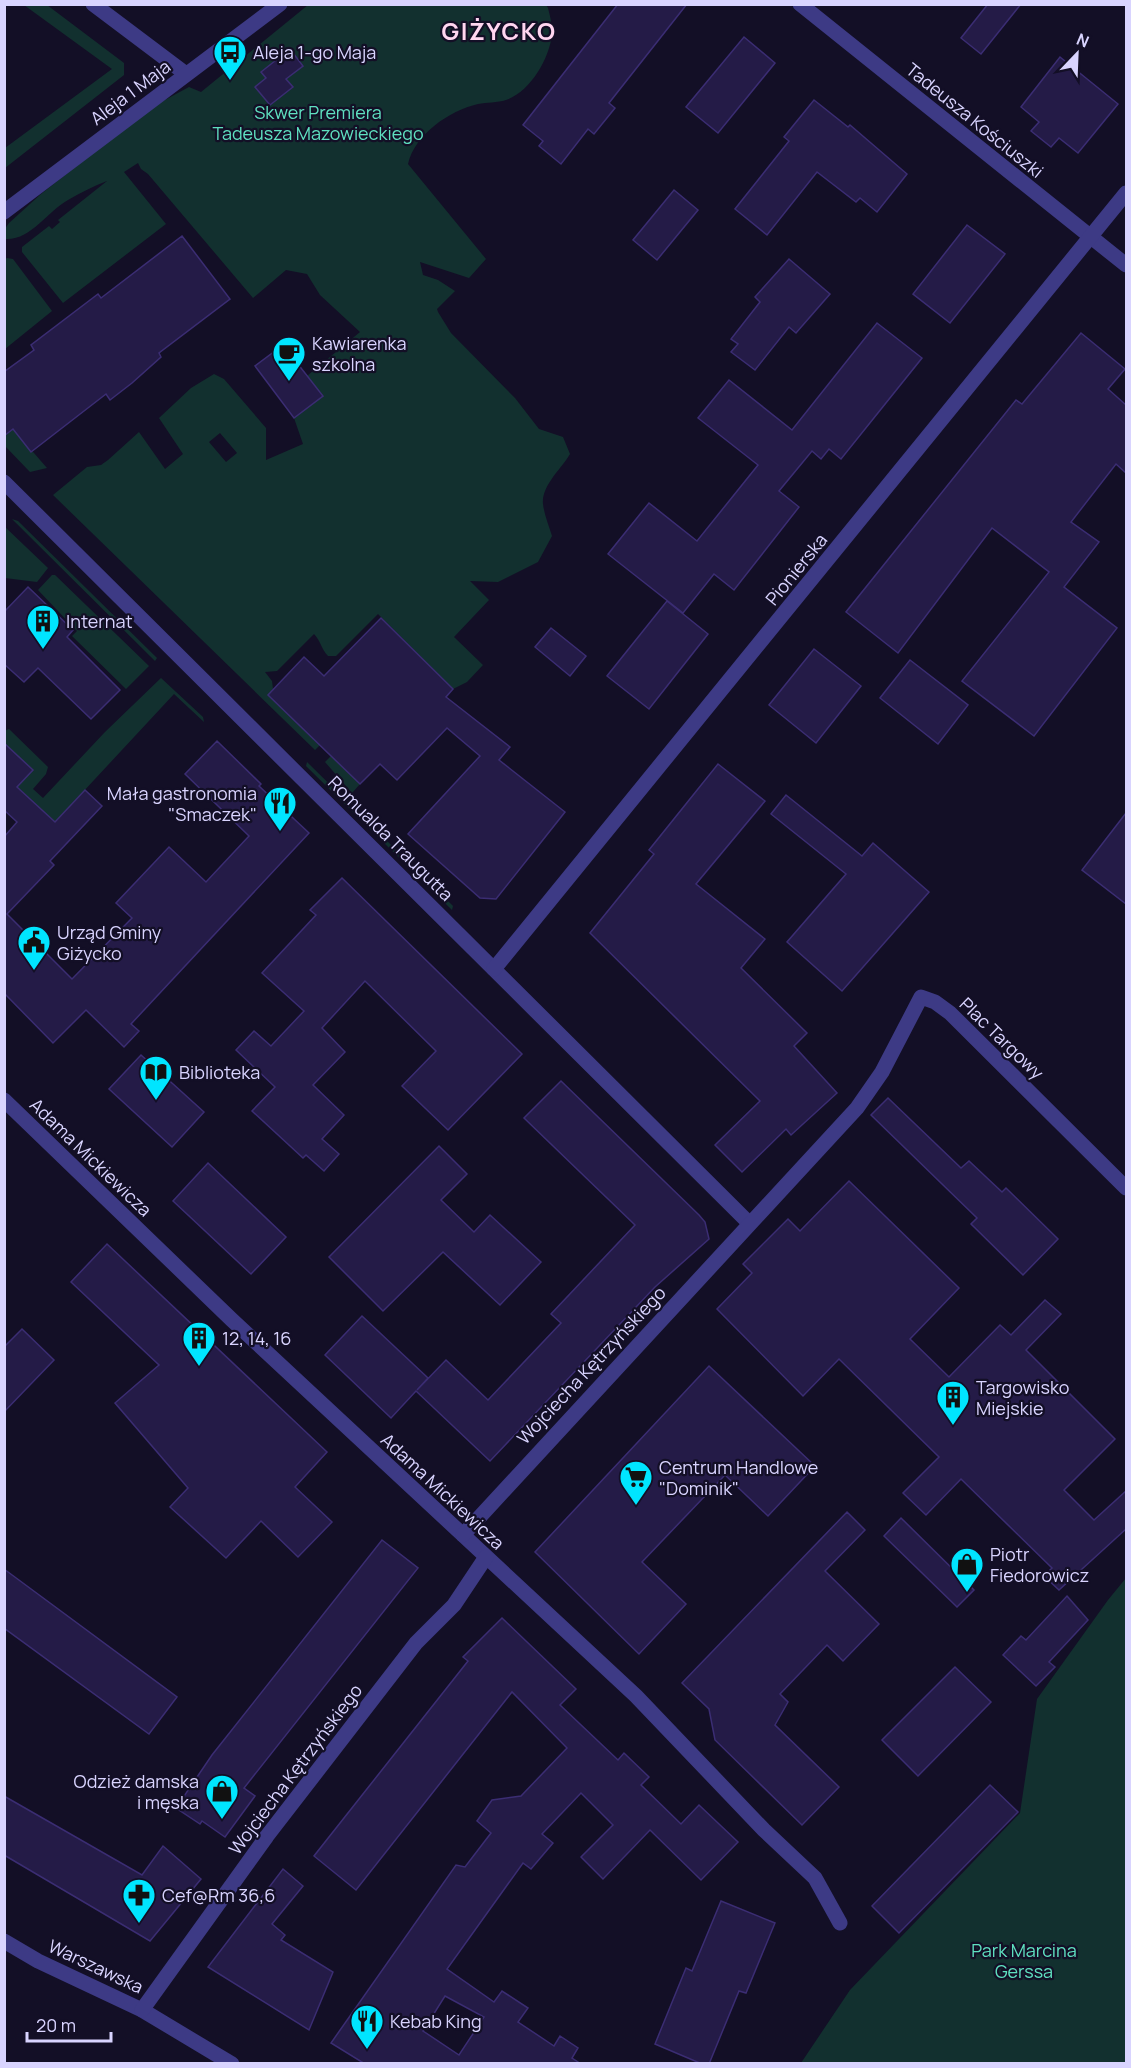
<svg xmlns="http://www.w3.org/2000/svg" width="1131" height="2068" font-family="Manrope,sans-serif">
<rect width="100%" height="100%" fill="#130f26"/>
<g fill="#12302f" fill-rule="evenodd">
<path d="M24,5H47L124,63V75L5,168V148L112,69Z"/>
<path d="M308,5H546L548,8C550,16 553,27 552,35C549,59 530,92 506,100C497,103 487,102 478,104C449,111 415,134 408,164L486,259L469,278L420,262L423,275L438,280L455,291L437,309L438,312L451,333L515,398L539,429L563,437L570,454C562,468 541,486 543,504C544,514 549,526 552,536L538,562L498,582L470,581L489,600L454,637L483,665L467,682L453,689L433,669L393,709L377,694L417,653L378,614L336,656H328C321,649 321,641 314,634L277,671L265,672L272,681L273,689L268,695L320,745L315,750L53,495L87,467L101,465L108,460L139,432L165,469L183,454L159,418L191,388L214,374L224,379L266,428V460L303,444L294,418L323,396L307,376L360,332L320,295L307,274L286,270L253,298L148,174L141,169L138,163L124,172L166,224L63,303L22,252V247L49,226L52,229L60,222L58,220L107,181C94,186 80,193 68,200C48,211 30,241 5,239L4,230L9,223L41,194L150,108L189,87L201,92ZM220,433L237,453L226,462L209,442Z"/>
<path d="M7,258L13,259L52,311L5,349L4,260Z"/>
<path d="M13,429L47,468L30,472L5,446V436Z"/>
<path d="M12,519L18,521L157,658L155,661Z"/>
<path d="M4,526L48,568L37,582L5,578Z"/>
<path d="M52,575H55L149,666L126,689L72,636L77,631L38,590Z"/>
<path d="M161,678L203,717L204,722L174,694L55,822L5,775L4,731L9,729L48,767L46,774L33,789L43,798L105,732Z"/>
<path d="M331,756L360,784L352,793L325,762Z"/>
<path d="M307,762L453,906L452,910L306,766Z"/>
<path d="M1126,1578V2063H801L850,1990L1020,1813L1037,1699L1108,1600Z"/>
</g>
<g fill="#241b47" stroke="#3b2d73" stroke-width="1.5" fill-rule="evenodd">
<path d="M618,4H687L609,103L615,108L594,134L588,129L561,164L539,146L543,141L523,125Z"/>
<path d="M988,4H1021L981,54L961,38Z"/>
<path d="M744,37L775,63L718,133L686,107Z"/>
<path d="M290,49L303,66L286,79L293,87L270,105L255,87L266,78L261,72Z"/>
<path d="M1060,57L1118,104L1078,153L1059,138L1051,147L1031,131L1039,122L1021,107Z"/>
<path d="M814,100L848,127L850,125L907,174L877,212L860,198L856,202L817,172L767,235L735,209L789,141L784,137Z"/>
<path d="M674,190L698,210L657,260L633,240Z"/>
<path d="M967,225L1005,254L950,323L913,294Z"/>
<path d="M182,236L230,299L159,353L161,357L132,383L110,400L106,394L31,452L13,429L4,436V372L34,350L31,345L98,294L101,298Z"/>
<path d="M789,259L830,294L796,333L789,327L755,370L731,352L738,344L731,339L760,302L755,297Z"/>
<path d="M877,323L922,358L841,459L829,449L821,459L812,451L779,491L799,507L734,590L714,574L683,613L608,554L649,503L697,541L758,465L698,418L729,380L792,430Z"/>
<path d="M1081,333L1125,369L1108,389L1126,405V473L1116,464L1071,522L1099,542L1064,587L1117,628L1034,736L962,681L1049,572L992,528L898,653L846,612L1016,400L1022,404Z"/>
<path d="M283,345L323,396L294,418L255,366Z"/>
<path d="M28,587L73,630L67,637L120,690L91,719L38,668L24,682L4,664V612Z"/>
<path d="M667,601L708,634L649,709L607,676Z"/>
<path d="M381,618L453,689L446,697L510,747L499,760L565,812L496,899L480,898L408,834L480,756L447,728L397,780L380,764L360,784L268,695L304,657L324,676Z"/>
<path d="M551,628L586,656L570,676L535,647Z"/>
<path d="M814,649L861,686L816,743L769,705Z"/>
<path d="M910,660L968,705L938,744L880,698Z"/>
<path d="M217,741L261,784L259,786L309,833L131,1024L139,1031L124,1047L86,1010L53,1043L4,993V837L17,822L4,810V743L33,770L17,787L55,822L85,790L102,806L50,861L54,865L7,914L72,979L132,918L116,903L169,847L206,882L249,836L185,774Z"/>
<path d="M718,764L765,801L696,884L765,939L741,968L807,1033L794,1046L837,1093L791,1135L786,1129L742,1172L715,1145L760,1101L590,933L654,854L649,850Z"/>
<path d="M786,795L862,856L873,843L929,892L842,991L787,942L846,874L771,814Z"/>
<path d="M1126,813V904L1082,870Z"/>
<path d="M342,878L522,1054L448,1130L402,1086L436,1051L365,981L322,1028L345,1052L313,1085L344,1115L322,1139L339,1154L324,1171L306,1155L303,1158L252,1111L275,1087L236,1050L254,1031L271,1046L304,1011L262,973L316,915L310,910Z"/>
<path d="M141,1055L204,1112L172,1147L109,1089Z"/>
<path d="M561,1081L699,1215L705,1222L709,1239L655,1287L490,1461L416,1391L391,1418L325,1355L362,1316L428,1378L417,1390L446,1360L488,1400L561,1323L551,1314L635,1225L524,1118Z"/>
<path d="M888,1098L961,1168L969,1161L1002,1192L1006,1188L1058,1239L1023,1275L971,1224L977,1218L871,1115Z"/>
<path d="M439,1146L467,1174L441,1200L474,1232L490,1215L541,1262L500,1305L443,1252L383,1311L329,1257Z"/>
<path d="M208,1163L286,1237L251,1274L173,1201Z"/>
<path d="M849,1181L959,1288L910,1339L949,1377L1000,1325L1011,1335L1045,1300L1061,1314L1026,1350L1115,1439L1064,1490L1094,1520L1126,1491V1529L1059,1590L1044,1576L1052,1568L961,1479L926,1515L903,1493L939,1457L839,1359L803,1396L717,1309L752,1273L743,1264L788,1219L800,1231Z"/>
<path d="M107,1244L327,1452L295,1487L332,1522L298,1557L261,1521L226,1558L170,1507L188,1488L115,1403L159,1365L71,1282Z"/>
<path d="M22,1329L54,1360L4,1412V1347Z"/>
<path d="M709,1366L815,1466L768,1516L725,1475L642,1562L686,1604L639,1654L535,1552Z"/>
<path d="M847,1512L865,1530L825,1571L879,1624L843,1661L827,1645L780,1694L788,1702L775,1725L839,1787L802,1825L715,1740L709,1709L682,1683Z"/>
<path d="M901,1518L974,1590L957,1607L884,1536Z"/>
<path d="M382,1540L418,1568L244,1788L255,1796L225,1837L202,1821L200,1824L176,1808L212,1755Z"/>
<path d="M4,1569L177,1697L149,1734L4,1628Z"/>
<path d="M1067,1596L1088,1620L1049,1662L1055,1667L1036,1686L1003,1655L1021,1636L1026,1640Z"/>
<path d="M502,1618L576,1689L560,1705L618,1760L624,1753L649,1777L641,1785L681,1824L699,1805L738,1842L701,1880L650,1830L603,1879L581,1857L613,1825L581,1793L542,1834L553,1843L531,1869L523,1863L447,1969L494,2002L502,1991L528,2008L518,2022L554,2046L560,2036L578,2048L572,2058L581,2064H365L331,2043L456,1865L465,1867L491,1833L477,1821L492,1800L521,1796L567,1748L512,1692L356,1890L314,1856L468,1661L463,1657ZM445,1996L484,2017L459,2055L423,2031Z"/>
<path d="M955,1667L991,1702L918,1776L882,1740Z"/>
<path d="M990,1785L1018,1812L899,1933L872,1906Z"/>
<path d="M4,1796L142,1875L163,1846L201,1879L150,1941L4,1855Z"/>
<path d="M283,1869L303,1886L272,1924L285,1935L281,1940L333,1972L309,2030L208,1967Z"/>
<path d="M721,1901L775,1923L746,1993L739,1991L709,2064H702L655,2044L686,1968L692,1971Z"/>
</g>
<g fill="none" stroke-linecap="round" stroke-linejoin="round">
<g stroke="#3d3a85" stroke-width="15">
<path d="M93,4L186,74"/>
<path d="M800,4L1126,265"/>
<path d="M4,212L280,4"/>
<path d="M4,482L749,1223"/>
<path d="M494,969L1126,193"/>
<path d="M4,1100L232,1320L636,1696L764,1830L815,1878L840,1923"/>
<path d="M463,1535L857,1108L882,1072L921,997L935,1002L950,1013L1126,1188"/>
<path d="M4,1941L38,1961L142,2010L232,2064"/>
<path d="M142,2010L267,1836L416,1643L454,1605L486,1557"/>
</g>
</g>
<defs>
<symbol id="bus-pin" viewBox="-11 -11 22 30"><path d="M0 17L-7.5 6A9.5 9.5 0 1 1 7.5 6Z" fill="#00e5ff" stroke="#130f26"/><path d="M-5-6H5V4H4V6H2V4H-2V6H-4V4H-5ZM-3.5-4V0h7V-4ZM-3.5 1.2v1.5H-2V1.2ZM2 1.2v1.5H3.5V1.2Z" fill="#111"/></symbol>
<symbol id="cafe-pin" viewBox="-11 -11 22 30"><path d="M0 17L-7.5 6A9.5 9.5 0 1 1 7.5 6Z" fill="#00e5ff" stroke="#130f26"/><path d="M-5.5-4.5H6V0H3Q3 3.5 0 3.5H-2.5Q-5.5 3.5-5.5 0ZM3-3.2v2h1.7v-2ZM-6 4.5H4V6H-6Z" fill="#111"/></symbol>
<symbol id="building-pin" viewBox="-11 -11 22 30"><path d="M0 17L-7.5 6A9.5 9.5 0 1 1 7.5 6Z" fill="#00e5ff" stroke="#130f26"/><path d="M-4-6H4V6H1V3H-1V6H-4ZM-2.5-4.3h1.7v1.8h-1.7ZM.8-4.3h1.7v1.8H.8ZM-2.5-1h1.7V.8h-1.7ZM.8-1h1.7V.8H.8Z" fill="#111"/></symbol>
<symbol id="restaurant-pin" viewBox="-11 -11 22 30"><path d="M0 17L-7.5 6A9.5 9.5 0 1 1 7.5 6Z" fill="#00e5ff" stroke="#130f26"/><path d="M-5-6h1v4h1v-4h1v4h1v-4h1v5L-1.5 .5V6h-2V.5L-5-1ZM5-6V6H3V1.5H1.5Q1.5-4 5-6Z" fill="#111"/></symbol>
<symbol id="civic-pin" viewBox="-11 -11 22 30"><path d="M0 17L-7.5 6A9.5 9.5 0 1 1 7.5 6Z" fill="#00e5ff" stroke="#130f26"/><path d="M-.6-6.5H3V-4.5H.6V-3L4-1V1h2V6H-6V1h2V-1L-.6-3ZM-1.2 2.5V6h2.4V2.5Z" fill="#111"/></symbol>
<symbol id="library-pin" viewBox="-11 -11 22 30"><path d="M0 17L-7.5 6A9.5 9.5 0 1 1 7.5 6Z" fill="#00e5ff" stroke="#130f26"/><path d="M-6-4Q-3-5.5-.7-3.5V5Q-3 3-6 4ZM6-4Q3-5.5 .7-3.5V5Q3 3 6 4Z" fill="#111"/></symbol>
<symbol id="supermarket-pin" viewBox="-11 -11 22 30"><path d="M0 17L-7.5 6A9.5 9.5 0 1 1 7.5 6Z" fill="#00e5ff" stroke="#130f26"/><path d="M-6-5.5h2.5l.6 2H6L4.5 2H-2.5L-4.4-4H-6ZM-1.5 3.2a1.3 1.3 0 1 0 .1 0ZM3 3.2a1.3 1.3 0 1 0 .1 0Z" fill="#111"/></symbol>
<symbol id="shop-pin" viewBox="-11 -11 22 30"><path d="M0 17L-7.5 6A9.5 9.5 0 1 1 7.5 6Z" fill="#00e5ff" stroke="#130f26"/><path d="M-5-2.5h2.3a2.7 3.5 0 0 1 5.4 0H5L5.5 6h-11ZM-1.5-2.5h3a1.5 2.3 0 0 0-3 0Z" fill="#111"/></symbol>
<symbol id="pharmacy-pin" viewBox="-11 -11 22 30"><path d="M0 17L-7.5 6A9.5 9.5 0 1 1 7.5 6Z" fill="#00e5ff" stroke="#130f26"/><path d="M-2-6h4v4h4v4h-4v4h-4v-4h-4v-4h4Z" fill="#111"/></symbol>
</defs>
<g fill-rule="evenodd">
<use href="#bus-pin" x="211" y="33" width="38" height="52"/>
<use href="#cafe-pin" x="270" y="334" width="38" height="52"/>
<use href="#building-pin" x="24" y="602" width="38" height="52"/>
<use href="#restaurant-pin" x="261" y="784" width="38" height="52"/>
<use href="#civic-pin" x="15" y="923" width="38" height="52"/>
<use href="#library-pin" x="137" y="1053" width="38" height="52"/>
<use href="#building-pin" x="180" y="1319" width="38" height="52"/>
<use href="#building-pin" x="934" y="1378" width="38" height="52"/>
<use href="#supermarket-pin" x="617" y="1458" width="38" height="52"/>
<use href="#shop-pin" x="948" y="1545" width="38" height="52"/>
<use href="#shop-pin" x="203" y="1772" width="38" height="52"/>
<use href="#pharmacy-pin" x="120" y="1876" width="38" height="52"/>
<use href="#restaurant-pin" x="348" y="2002" width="38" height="52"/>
</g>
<g text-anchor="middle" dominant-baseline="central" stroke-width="4.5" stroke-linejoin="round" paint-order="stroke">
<g font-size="18" fill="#d9d4ff" stroke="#130f26" text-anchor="start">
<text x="253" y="52">Aleja 1-go Maja</text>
<text x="312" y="343">Kawiarenka<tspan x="312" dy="21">szkolna</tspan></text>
<text x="66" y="621">Internat</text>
<text x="257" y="793" text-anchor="end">Mała gastronomia<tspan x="257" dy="21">"Smaczek"</tspan></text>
<text x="57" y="932">Urząd Gminy<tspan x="57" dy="21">Giżycko</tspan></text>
<text x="179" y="1072">Biblioteka</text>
<text x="222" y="1338">12, 14, 16</text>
<text x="976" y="1387">Targowisko<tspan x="976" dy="21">Miejskie</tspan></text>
<text x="659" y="1467">Centrum Handlowe<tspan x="659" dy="21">"Dominik"</tspan></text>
<text x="990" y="1554">Piotr<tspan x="990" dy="21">Fiedorowicz</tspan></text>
<text x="199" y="1781" text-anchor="end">Odzież damska<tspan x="199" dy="21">i męska</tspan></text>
<text x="162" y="1895">Cef@Rm 36,6</text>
<text x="390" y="2021">Kebab King</text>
</g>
<g font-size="18" fill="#d9d4ff" stroke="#130f26">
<text transform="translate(130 92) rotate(-37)">Aleja 1 Maja</text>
<text transform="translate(975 120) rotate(39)">Tadeusza Kościuszki</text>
<text transform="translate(796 569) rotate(-51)">Pionierska</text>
<text transform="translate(391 838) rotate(45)">Romualda Traugutta</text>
<text transform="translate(1002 1038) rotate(44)">Plac Targowy</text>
<text transform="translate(91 1157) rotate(44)">Adama Mickiewicza</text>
<text transform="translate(591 1365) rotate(-47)">Wojciecha Kętrzyńskiego</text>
<text transform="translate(443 1491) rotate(43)">Adama Mickiewicza</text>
<text transform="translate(295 1769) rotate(-53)">Wojciecha Kętrzyńskiego</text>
<text transform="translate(96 1966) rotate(25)">Warszawska</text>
</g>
<g font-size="18" fill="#5fe0c0" stroke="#130f26">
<text x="318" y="112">Skwer Premiera<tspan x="318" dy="21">Tadeusza Mazowieckiego</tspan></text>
<text x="1024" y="1950">Park Marcina<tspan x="1024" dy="21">Gerssa</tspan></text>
</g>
<g font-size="24" font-weight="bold" letter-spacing="1.5" fill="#ffd6f0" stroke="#130f26">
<text x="499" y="30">GIŻYCKO</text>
</g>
</g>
<rect width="1131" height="2068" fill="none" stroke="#d9d4ff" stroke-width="12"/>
<g transform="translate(1077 54) rotate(23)" stroke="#130f26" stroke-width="4.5" paint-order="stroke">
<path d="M0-4.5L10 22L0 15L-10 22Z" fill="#d9d4ff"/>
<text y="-9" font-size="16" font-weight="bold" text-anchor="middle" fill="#d9d4ff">N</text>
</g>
<path d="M27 2032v9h84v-9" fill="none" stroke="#d9d4ff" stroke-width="3"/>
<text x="36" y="2032" font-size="18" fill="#d9d4ff" stroke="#130f26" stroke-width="4.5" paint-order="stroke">20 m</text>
</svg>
